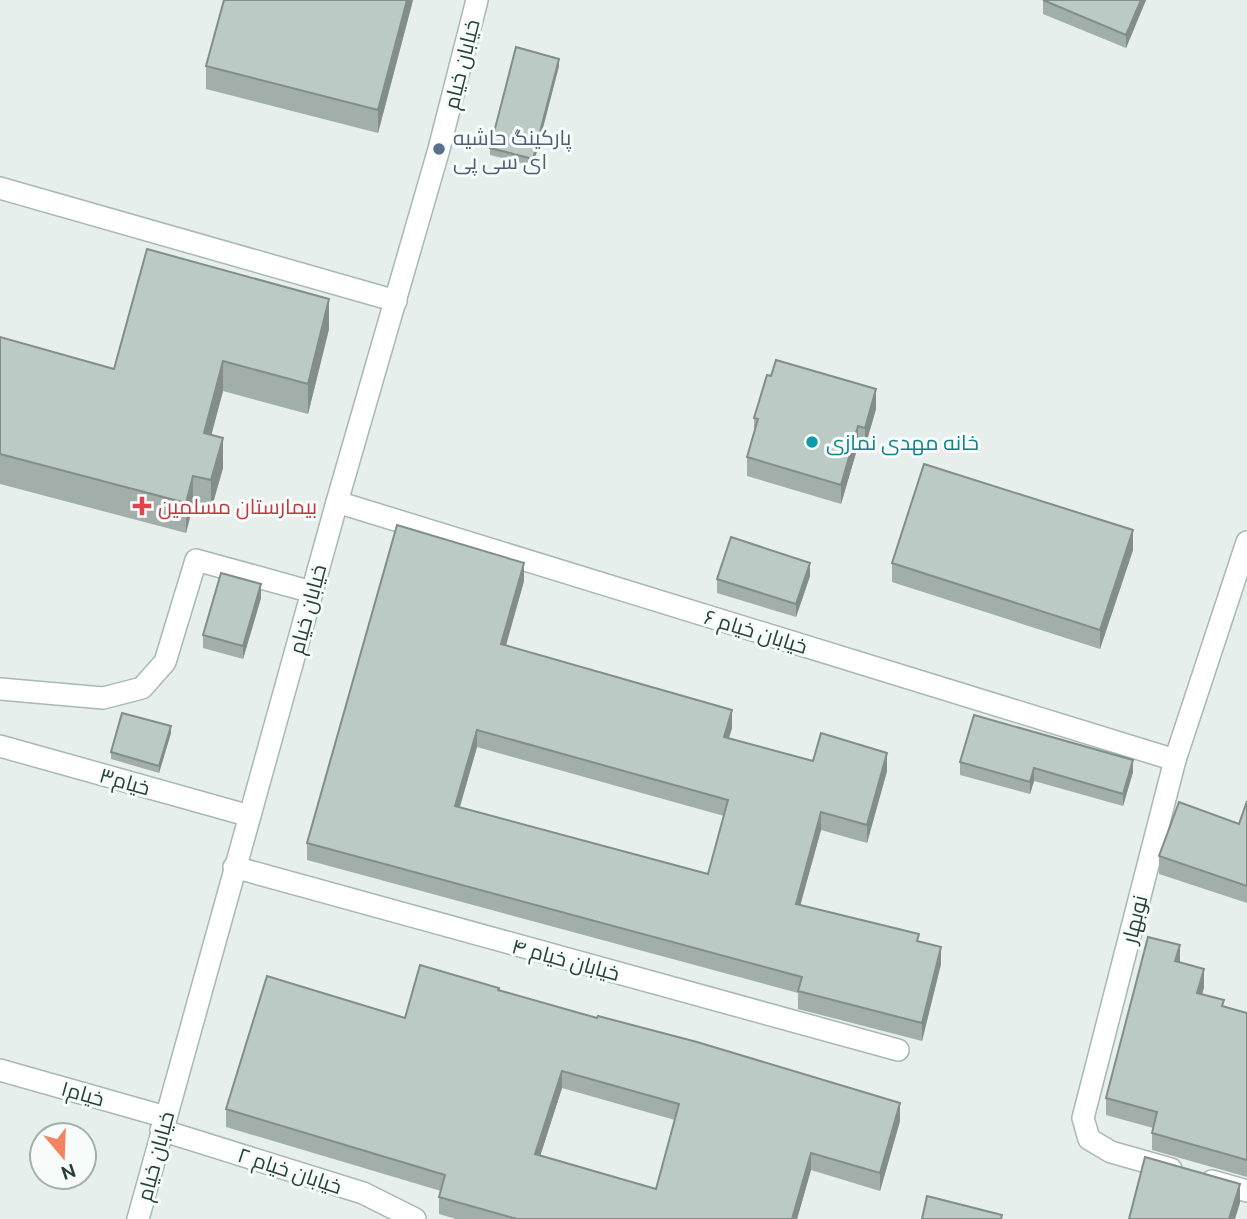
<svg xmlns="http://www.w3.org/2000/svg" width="1247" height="1219" font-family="Ubuntu,Cairo,sans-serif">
<rect width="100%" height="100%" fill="#e6efeb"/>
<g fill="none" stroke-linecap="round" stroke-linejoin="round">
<defs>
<g id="minor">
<path d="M0,188L396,301"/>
<path d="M337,502L1175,760"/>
<path d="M0,689L103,698L142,688L165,662L196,560L312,592"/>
<path d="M0,746L250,816"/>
<path d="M234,867L898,1050"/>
<path d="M0,1070L166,1117"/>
<path d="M161,1130L363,1193L415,1219"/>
<path d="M1171,1169L1111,1152L1089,1139L1083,1118L1175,760L1247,542"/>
<path d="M1212,1181L1247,1191"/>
<path d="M138,1219L337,502L439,149L477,0"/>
</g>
</defs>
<use href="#minor" stroke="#a8b8b2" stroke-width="24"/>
<use href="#minor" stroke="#fff" stroke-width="21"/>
</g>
<g fill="#a1aea9" fill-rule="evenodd">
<path d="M413,0L378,133L206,89V66Z"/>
<path d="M1043,0H1146L1126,48L1043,14Z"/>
<path d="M559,66L533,166L490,155V148Z"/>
<path d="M329,329L308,414L223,391L211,435L223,468L211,510L193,506L186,533L0,484V337L114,369Z"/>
<path d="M876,409L865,447L858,446L841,504L747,476V457L754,435V418Z"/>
<path d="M1133,550L1100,649L892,582V563Z"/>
<path d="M810,576L796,617L717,593V579Z"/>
<path d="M524,581L506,646L732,728L729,738L813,761L887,771L867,843L821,830L800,905L919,941L941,964L922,1041L798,1009V993L307,860V843ZM477,747L724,816L708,874L460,807Z"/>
<path d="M261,598L243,659L203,648V635Z"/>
<path d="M171,733L159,773L111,759V752Z"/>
<path d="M960,762L1133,772L1123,806L1034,781L1030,794L960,775Z"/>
<path d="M1247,801V903L1159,874V856L1239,824Z"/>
<path d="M1180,962L1204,987L1202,995L1224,1007L1247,1013V1177L1152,1150V1133L1153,1128L1106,1115V1098Z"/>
<path d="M499,991L900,1121L880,1191L811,1170L797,1219H456L439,1214V1197L441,1191L226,1127V1109L405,1018ZM562,1088L675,1120L656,1189L540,1156Z"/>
</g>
<g fill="#838d89">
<path d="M407,0H413L378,133V110Z"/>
<path d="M1141,0H1146L1126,48V35Z"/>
<path d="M559,59V66L533,166V159Z"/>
<path d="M329,299V329L308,414V384Z"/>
<path d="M223,361V391L204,463V433Z"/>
<path d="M876,389V409L865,447V428Z"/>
<path d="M858,426V446L841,504V485Z"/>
<path d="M223,438V468L211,510V480Z"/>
<path d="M193,476V506L186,533V503Z"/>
<path d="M1133,530V550L1100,649V630Z"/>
<path d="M524,563V581L501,662V644Z"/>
<path d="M810,563V576L796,617V604Z"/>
<path d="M261,584V598L243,659V646Z"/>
<path d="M732,710V728L724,754V737Z"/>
<path d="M171,726V733L159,773V766Z"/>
<path d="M477,730V747L455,823V806Z"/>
<path d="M887,753V771L867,843V825Z"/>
<path d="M1133,760V772L1123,806V794Z"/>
<path d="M1034,768V781L1030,794V782Z"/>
<path d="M821,812V830L796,921V904Z"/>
<path d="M1180,945V962L1175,961Z"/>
<path d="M941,947V964L922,1041V1023Z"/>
<path d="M1204,969V987L1197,1011V993Z"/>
<path d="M562,1071V1088L535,1172V1154Z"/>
<path d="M900,1103V1121L880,1191V1173Z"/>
<path d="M811,1153V1170L797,1219H792Z"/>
<path d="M1240,1184V1203L1235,1219H1229Z"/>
</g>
<g fill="#bbcac4" stroke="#838d89" stroke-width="2" fill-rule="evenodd">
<path d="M224,0H407L378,110L206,66Z"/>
<path d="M1043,0H1141L1126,35Z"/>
<path d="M516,47L559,59L533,159L490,148Z"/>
<path d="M147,249L329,299L308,384L223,361L204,433L223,438L211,480L193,476L186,503L0,454V337L114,369Z"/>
<path d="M776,360L876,389L865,428L858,426L841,485L747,457L758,419L754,418L767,375L771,376Z"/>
<path d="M924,464L1133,530L1100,630L892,563Z"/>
<path d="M397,525L524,563L501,644L732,710L724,737L813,761L821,733L887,753L867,825L821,812L796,904L919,934L917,941L941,947L922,1023L798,991L802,977L307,843ZM477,730L728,800L708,874L455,806Z"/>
<path d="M731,537L810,563L796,604L717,579Z"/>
<path d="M221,573L261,584L243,646L203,635Z"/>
<path d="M122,713L171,726L159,766L111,752Z"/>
<path d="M974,715L1133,760L1123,794L1034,768L1030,782L960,762Z"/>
<path d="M1247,801V886L1159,856L1179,802L1239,824Z"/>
<path d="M1148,937L1180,945L1175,961L1204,969L1197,993L1224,1000L1222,1006L1247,1013V1160L1152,1133L1157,1112L1106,1098Z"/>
<path d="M420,965L499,988L498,990L597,1018L598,1016L697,1042L900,1103L880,1173L811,1153L792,1219H517L439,1197L445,1175L226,1109L267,976L405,1018ZM562,1071L679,1104L656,1189L535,1154Z"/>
<path d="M1145,1157L1240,1184L1229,1219H1129Z"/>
<path d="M927,1196L1002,1215L1001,1219H922Z"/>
</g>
<circle fill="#5c6f8a" stroke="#f7fbf9" stroke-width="2.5" cx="439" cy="149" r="7"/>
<circle fill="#0f9aa8" stroke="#f7fbf9" stroke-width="2.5" cx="812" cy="442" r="7"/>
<path fill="#e0444e" stroke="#f7fbf9" stroke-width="2.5" d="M138.5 495.5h7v7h7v7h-7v7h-7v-7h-7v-7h7z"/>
<g text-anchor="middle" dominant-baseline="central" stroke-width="6" stroke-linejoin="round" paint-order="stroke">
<g font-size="21" fill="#24423a" stroke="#f7fbf9">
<text transform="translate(461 64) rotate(-76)">خیابان خیام</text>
<text transform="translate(307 609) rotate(-75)">خیابان خیام</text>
<text transform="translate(756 631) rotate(17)">خیابان خیام ۶</text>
<text transform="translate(125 781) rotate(16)">خیام۳</text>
<text transform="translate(1134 919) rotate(-76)">نوبهار</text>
<text transform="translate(566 959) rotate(15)">خیابان خیام ۴</text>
<text transform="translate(83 1093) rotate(16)">۱خیام</text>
<text transform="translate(155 1156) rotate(-75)">خیابان خیام</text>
<text transform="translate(290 1170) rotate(18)">خیابان خیام ۲</text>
</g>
<g font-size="21" fill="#4e5e75" stroke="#f7fbf9" text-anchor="start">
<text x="453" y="137">پارکینگ حاشیه<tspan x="453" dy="24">ای سی پی</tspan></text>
</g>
<g font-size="21" fill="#0d838f" stroke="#f7fbf9" text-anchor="start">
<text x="826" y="442">خانه مهدی نمازی</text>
</g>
<g font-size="21" fill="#be3a42" stroke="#f7fbf9" text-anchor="start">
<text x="158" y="506">بیمارستان مسلمین</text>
</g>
</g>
<g transform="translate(63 1156) rotate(161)"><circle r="33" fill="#f7fbf9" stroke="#a3b1ad" stroke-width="2"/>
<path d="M0-5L12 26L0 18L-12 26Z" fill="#f4845f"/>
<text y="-10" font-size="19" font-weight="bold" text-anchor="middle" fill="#24423a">N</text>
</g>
</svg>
